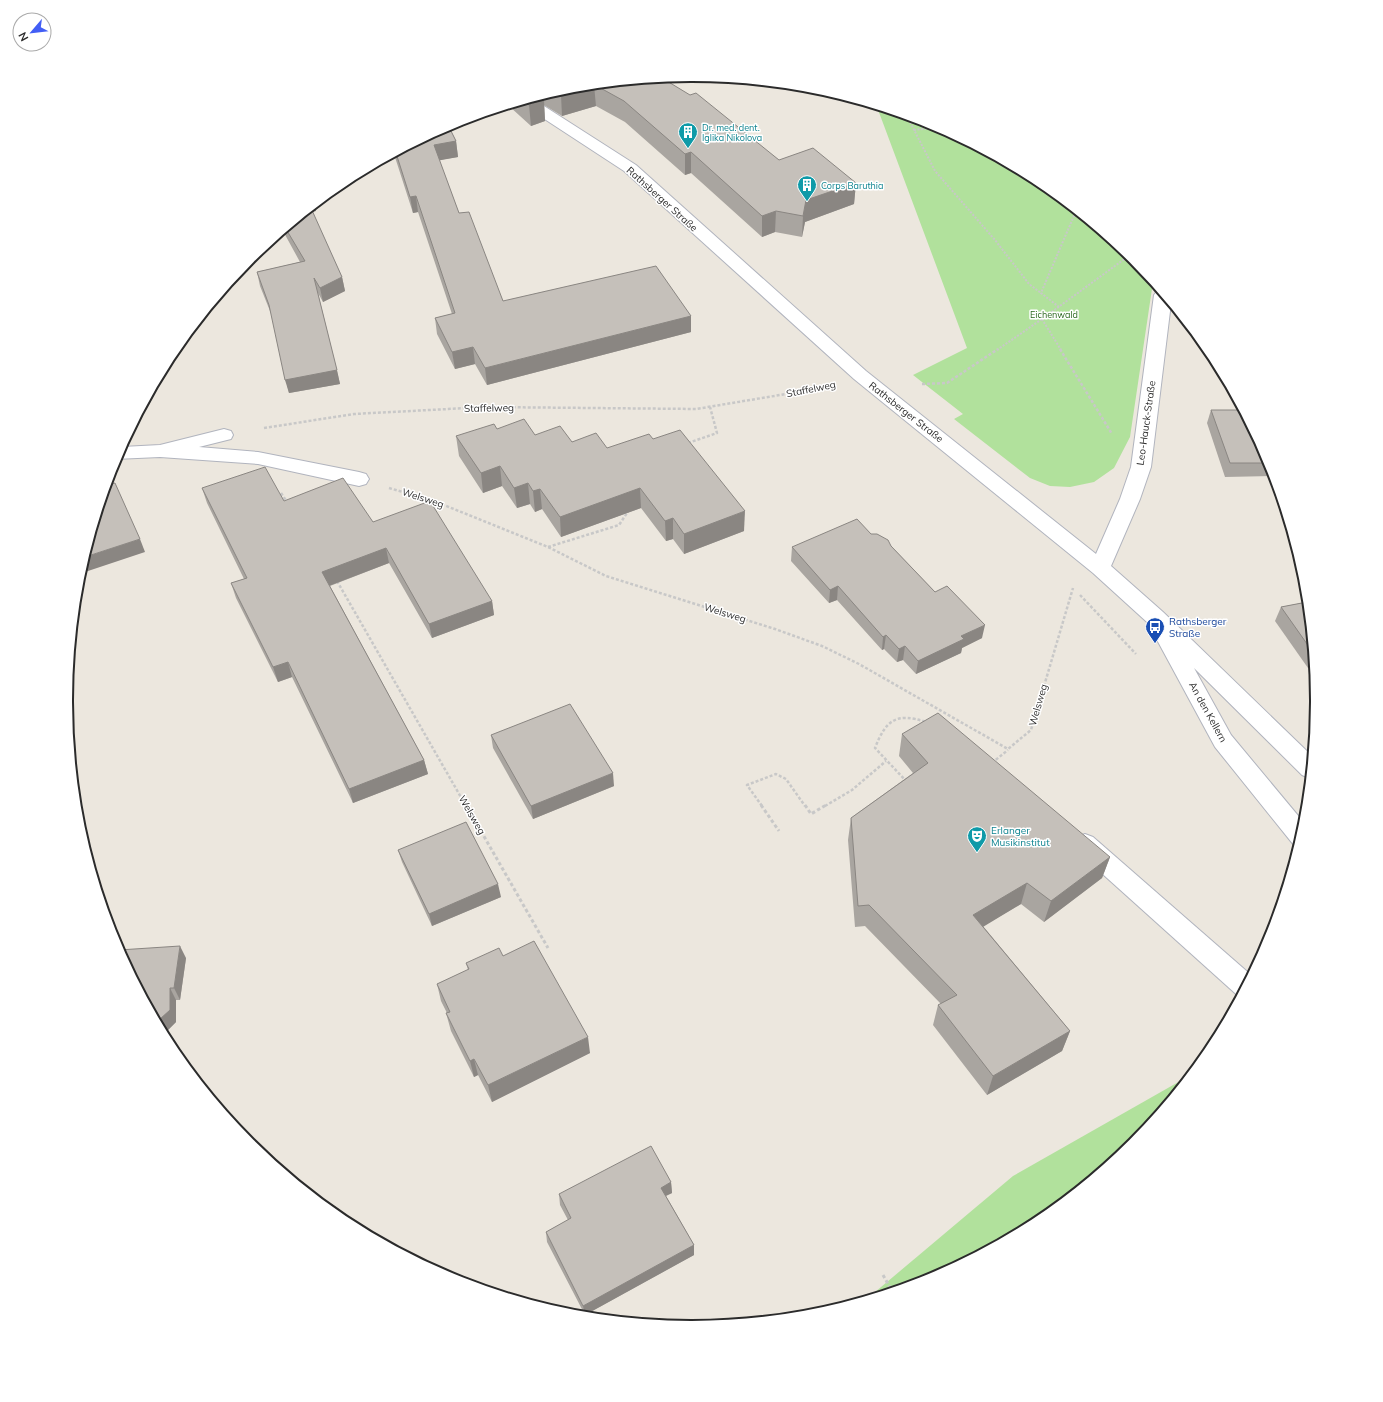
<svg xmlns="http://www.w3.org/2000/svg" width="1383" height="1402" font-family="Mulish,sans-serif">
<rect width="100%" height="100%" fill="#ece7de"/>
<g fill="#b1e19c">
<path d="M876,106L931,123L1039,181L1134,259L1153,282L1130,437L1114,468L1094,482L1070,487L1050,486L1030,478L954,419L963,414L913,375L967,348L880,115Z"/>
<path d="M1189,1076L1134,1143L1039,1221L931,1279L868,1298L1013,1176Z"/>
</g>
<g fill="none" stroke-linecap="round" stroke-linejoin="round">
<defs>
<g id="minor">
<path d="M533,99L636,165L866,371L1096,554L1120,499L1131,467L1154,295L1157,291H1160L1171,303L1151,467L1140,499L1111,566L1163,612L1312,756L1309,778L1302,775L1194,668L1231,735L1305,824L1298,846L1293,844L1215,747L1156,638L1159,633L1093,573L854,379L624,171L520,103Z"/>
<path d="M224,429L231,431L233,435L231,439L199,447L258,452L359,472L366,474L369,479L366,484L359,486L258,464L160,457L115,459L122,447L160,445Z"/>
<path d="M1085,834L1093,837L1251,975L1240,995L1236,994L1077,851L1073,844L1077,837Z"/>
</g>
</defs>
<use href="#minor" stroke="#b1b4be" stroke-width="2"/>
<g stroke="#c8c8c8" stroke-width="2" stroke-dasharray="2 1.5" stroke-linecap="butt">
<path d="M907,116L935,171L995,240L1029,284L1041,293"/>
<path d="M914,130L939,127"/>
<path d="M1059,307L1041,293L1076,211"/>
<path d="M1042,319L1061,350"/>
<path d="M997,350L1042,319L1130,255"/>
</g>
<g stroke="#c8c8c8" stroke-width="2.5" stroke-dasharray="3 2" stroke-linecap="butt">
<path d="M1060,349L1112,434"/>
<path d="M922,384L947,383L998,349"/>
<path d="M264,428L354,414L486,407L696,409L828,387"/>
<path d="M688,443L717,433L710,407"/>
<path d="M389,488L434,501L548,547L606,576L775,629L822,646L859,664L1008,749L1031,730L1073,588"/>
<path d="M281,493L287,502"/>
<path d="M548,547L619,525L629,510"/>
<path d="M337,581L466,806"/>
<path d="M1080,595L1136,654"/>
<path d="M992,761L993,762L1008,750"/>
<path d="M907,782L875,748C886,720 896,712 926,722"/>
<path d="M762,806L747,785L776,774L786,779L805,806"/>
<path d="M825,806L852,790L886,761"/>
</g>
<g stroke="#c8c8c8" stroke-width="3" stroke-dasharray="3.5 2.5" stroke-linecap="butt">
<path d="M466,805L548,948"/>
<path d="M761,805L779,831"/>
<path d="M805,805L811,814L826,805"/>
<path d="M883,1275L892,1291"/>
</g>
<use href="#minor" fill="#fff" fill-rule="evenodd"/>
</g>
<g fill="#a9a5a0">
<path d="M662,78L779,160L856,183L854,204L805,222L802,237L775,232L762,237L691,173L685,175L625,122L596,106L562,116L544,105L545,121L531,126L509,106L570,87Z"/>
<path d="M448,125L456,141L458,157L439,160L459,213L503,301L691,316V332L487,385L475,364L455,369L437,334L435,318L452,314L418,212L413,213L394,154Z"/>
<path d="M315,205L316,211L312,212L342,277L345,291L323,302L318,293L340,384L289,393L272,316L260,286L257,272L300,262L283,231Z"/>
<path d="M1211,410L1269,462L1274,476L1225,477L1207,423Z"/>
<path d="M497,429L535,435L607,448L653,439L744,531L684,554L673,539L666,541L641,508L561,537L542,509L535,512L530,504L517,508L502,486L483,493L459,456L456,436Z"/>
<path d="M202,488L284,501L373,522L492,601L494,615L432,638L389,563L330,586L424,760L428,774L353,803L292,677L278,682L236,598L231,583L244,579L207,503Z"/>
<path d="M871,534L891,546L935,592L982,638L962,648L961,653L916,674L903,660L897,662L884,649L882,650L837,600L829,603L791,561L792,547Z"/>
<path d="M1307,602L1314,667L1308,668L1275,621L1281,607Z"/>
<path d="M902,734L1110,857L1102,878L1044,922L1021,904L983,926L1070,1031L1062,1051L987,1095L933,1025L938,1005L941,1004L865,926L855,927L848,840L851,818L913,773L899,756Z"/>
<path d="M491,735L614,786L533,819L493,748Z"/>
<path d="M398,850L501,897L432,926L402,862Z"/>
<path d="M119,950L186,958L180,1000H176V1022L167,1031L162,1032Z"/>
<path d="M503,956L590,1053L492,1102L478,1075L474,1077L451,1031L446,1013H447L441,1001L437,984L468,970L466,963Z"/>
<path d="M671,1182L672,1193L666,1196L694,1245V1255L585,1315L547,1242L546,1232L568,1220L560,1205L559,1194Z"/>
</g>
<g fill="#8a8682">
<path d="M593,85H594L596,106L562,116L561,95Z"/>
<path d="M544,100L545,121L531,126L529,105Z"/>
<path d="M456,141L458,157L436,161L434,145Z"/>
<path d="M691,152V173L685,175V154Z"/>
<path d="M856,183L854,204L805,222L802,237L803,216L806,200Z"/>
<path d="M416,196L418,212L413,213L410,197Z"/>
<path d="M315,205L316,211L309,212V210Z"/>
<path d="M776,211L775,232L762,237V216Z"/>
<path d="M342,277L345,291L323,302L320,288Z"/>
<path d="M691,316V332L487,385L485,368Z"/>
<path d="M473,347L475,364L455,369L452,352Z"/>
<path d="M337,370L340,384L289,393L285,380Z"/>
<path d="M500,466L502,486L483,493L481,473Z"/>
<path d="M528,483L530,504L517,508L514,488Z"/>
<path d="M640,488L641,508L561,537L560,517Z"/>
<path d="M540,489L542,509L535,512L533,491Z"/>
<path d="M745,511L744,531L684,554V534Z"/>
<path d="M673,518V539L666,541L665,521Z"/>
<path d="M140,539L145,552L79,574L85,557Z"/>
<path d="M386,548L389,563L326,587L322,572Z"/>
<path d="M838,586L837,600L829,603L830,590Z"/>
<path d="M492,601L494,615L432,638L429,624Z"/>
<path d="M985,625L982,638L962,648L961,653L916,674L918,661L961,636Z"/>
<path d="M886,635L884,649L882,650L883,637Z"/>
<path d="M905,646L903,660L897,662L899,649Z"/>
<path d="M1313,659L1314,667L1308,668Z"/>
<path d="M288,662L292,677L278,682L273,667Z"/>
<path d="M424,760L428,774L353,803L349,789Z"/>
<path d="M613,773L614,786L533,819L531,806Z"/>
<path d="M1110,857L1102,878L1044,922L1051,901Z"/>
<path d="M1027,883L1021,904L968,936L973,915Z"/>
<path d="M498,884L501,897L432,926L429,914Z"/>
<path d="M180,946L186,958L180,1000L174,988Z"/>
<path d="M170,988L176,1000V1022L167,1031L160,1019Z"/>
<path d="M1070,1031L1062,1051L987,1095L993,1076Z"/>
<path d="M588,1037L590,1053L492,1102L488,1085Z"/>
<path d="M474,1059L478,1075L474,1077L470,1061Z"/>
<path d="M671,1182L672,1193L661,1198V1188Z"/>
<path d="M694,1245V1255L585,1315L583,1306Z"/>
</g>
<g fill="#c5c0ba" stroke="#8a8682">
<path d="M662,78L690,95L696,93L779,160L813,148L856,183L806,200L803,216L776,211L762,216L691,152L685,154L624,101L595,85Z"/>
<path d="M593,85L561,95L555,92L570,87Z"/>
<path d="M538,97L544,100L529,105L524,101Z"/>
<path d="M448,125L456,141L434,145L459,213L469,212L503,301L656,266L691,316L485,368L473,347L452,352L435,318L455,313L416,196L410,197L396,153Z"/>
<path d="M311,208L342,277L320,288L314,278L337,370L285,380L269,305L257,272L305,261L286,229Z"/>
<path d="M1211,410H1242L1270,463H1230Z"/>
<path d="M524,419L535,435L560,426L572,442L596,433L607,448L649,434L653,439L680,430L745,511L684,534L673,518L665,521L640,488L560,517L540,489L533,491L528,483L514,488L500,466L481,473L456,436L494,424L497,429Z"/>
<path d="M265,467L284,501L343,478L373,522L430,501L492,601L429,624L386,548L322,572L424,760L349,789L288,662L273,667L231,583L247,578L202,488Z"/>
<path d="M115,483L140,539L85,557L106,485Z"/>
<path d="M857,519L871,534H877L888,540L891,546L935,592L947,586L985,625L961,636L964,639L918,661L905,646L899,649L886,635L883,637L838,586L830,590L792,547Z"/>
<path d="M1307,602L1312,651L1281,607Z"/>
<path d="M570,704L613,773L531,806L491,735Z"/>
<path d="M938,713L1110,857L1051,901L1027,883L973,915L1070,1031L993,1076L938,1005L957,995L869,905L858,906L851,818L928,763L902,734Z"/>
<path d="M466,822L498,884L429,914L398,850Z"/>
<path d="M534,941L588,1037L488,1085L474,1059L470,1061L446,1013L450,1012L437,984L469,969L466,963L499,948L503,956Z"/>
<path d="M180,946L174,988H170V1010L160,1019L156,1020L119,950Z"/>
<path d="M651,1146L671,1182L661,1188L694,1245L583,1306L546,1232L571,1218L559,1194Z"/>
</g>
<defs>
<symbol id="building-pin" viewBox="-11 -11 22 30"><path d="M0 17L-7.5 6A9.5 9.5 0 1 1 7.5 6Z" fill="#0f9aa8" stroke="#fff"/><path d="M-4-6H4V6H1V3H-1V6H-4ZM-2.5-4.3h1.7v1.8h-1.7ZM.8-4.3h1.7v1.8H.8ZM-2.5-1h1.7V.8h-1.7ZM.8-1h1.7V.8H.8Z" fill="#fff"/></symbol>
<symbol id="bus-pin" viewBox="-11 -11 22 30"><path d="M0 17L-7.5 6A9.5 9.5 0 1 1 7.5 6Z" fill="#1a4fb4" stroke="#fff"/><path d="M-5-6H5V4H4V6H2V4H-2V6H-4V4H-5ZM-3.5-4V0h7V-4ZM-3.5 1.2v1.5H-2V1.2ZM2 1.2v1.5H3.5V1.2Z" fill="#fff"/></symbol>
<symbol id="theatre-pin" viewBox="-11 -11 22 30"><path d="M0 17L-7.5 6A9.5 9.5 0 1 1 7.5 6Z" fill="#0f9aa8" stroke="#fff"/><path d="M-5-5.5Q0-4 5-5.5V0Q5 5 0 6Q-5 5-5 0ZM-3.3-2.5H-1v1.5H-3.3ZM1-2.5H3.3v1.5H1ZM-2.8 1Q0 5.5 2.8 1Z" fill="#fff"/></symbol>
</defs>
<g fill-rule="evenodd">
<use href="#building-pin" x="677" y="121" width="22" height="30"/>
<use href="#building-pin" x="796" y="174" width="22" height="30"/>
<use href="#bus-pin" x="1144" y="616" width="22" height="30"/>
<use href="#theatre-pin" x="966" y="825" width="22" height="30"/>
</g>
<g text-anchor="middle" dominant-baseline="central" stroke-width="3" stroke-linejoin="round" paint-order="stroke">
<g font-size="9" fill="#0d838f" stroke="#fff" text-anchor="start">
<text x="702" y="127">Dr. med. dent.<tspan x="702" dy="10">Iglika Nikolova</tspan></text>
<text x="821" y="185">Corps Baruthia</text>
</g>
<g font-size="9" fill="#29671c" stroke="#fff">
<text x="1054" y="314">Eichenwald</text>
</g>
<g font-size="10" fill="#2b2b2b" stroke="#fff">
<text transform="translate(662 199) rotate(42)">Rathsberger Straße</text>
<text transform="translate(811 389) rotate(-11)">Staffelweg</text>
<text transform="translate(489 408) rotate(-1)">Staffelweg</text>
<text transform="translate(906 412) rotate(38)">Rathsberger Straße</text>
<text transform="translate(1146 423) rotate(-82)">Leo-Hauck-Straße</text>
<text transform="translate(423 498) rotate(18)">Welsweg</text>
<text transform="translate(725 613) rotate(17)">Welsweg</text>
<text transform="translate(1038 705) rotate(-74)">Welsweg</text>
<text transform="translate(1208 712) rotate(61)">An den Kellern</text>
<text transform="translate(472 815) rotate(60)">Welsweg</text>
</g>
<g font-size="10" fill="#164399" stroke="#fff" text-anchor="start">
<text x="1169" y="621">Rathsberger<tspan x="1169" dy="12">Straße</tspan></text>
</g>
<g font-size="10" fill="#0d838f" stroke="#fff" text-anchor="start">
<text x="991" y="830">Erlanger<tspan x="991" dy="12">Musikinstitut</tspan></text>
</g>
</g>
<path d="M0 0H1383V1402H0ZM691 82H692A618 618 0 0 1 1310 700V702A618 618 0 0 1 692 1320H691A618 618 0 0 1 73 702V700A618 618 0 0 1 691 82Z" fill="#fff" fill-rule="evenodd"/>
<path fill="none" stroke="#2b2b2b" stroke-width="2" d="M691 82H692A618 618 0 0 1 1310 700V702A618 618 0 0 1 692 1320H691A618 618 0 0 1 73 702V700A618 618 0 0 1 691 82Z"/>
<g transform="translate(32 32) rotate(242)"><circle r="19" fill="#ffffff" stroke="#aaaaaa"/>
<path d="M0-3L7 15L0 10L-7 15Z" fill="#425ef5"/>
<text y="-6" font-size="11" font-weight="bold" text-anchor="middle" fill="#2b2b2b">N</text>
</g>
</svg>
